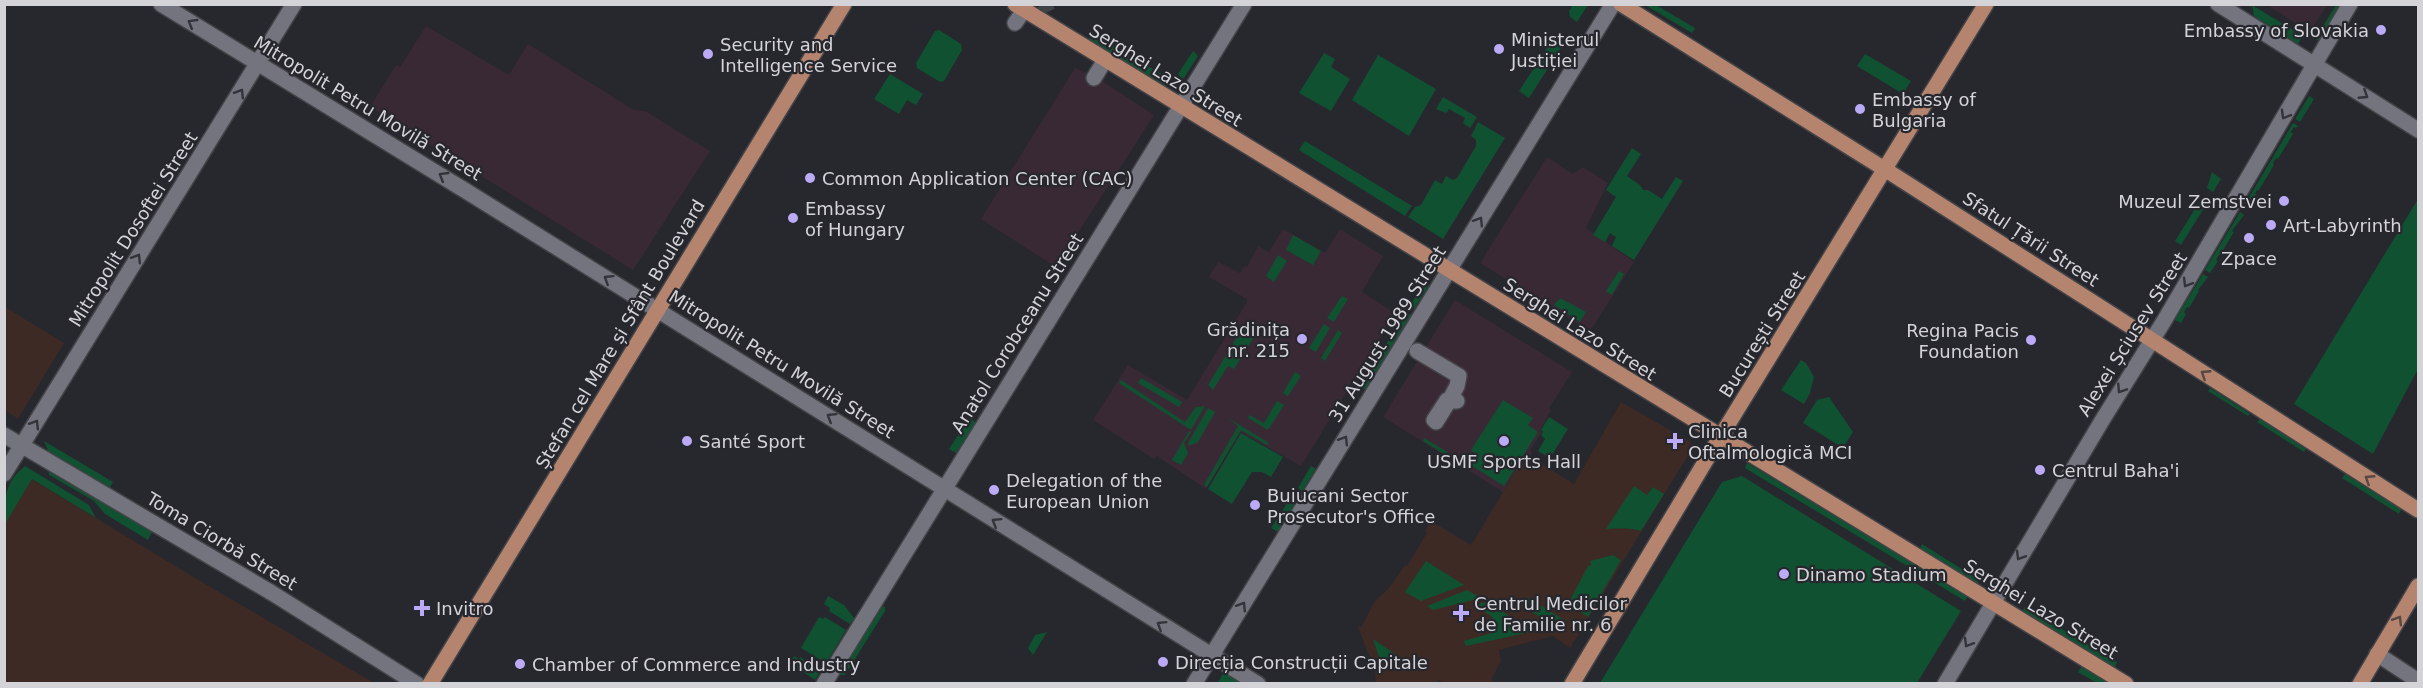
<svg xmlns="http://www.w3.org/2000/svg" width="2423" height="688" font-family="'DejaVu Sans',sans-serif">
<rect width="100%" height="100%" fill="#27272e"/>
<g fill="#392935">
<path d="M2267,5H2327L2310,32Z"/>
<path d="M426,26L509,75L528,44L634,110L645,111L710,151L633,270L370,107L396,65L400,67Z"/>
<path d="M1075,68L1099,79L1154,115L1056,267L981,219Z"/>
<path d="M1547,157L1573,174L1583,167L1608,183L1586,228L1634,262L1590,331L1480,263Z"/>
<path d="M1283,229L1325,253L1340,229L1383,256L1362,292L1395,313L1301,466L1241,432L1206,489L1157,456L1154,459L1093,420L1128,365L1187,400L1247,302V299L1209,277L1218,262L1240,273L1244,266L1247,267L1258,246L1269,252Z"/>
<path d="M1455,300L1572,372L1549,408L1551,410L1540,431L1542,432L1530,450L1533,452L1530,456L1526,454L1503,492L1383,417Z"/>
</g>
<g fill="#3d2a25">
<path d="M5,307L64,343L18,419L5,410Z"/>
<path d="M1621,402L1691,442L1692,449L1570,648L1553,636L1499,650L1501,661L1492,678L1493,683H1445L1438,680L1436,683H1376L1375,671L1358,627H1361L1375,601L1389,588L1405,565L1407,566L1427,533L1425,531L1431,521L1471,545L1526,454L1574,484Z"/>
<path d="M31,479L197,579L374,683H5L4,524Z"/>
</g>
<g fill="#105131">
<path d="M1573,5H1588L1577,22L1570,17L1569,11Z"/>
<path d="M1645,5H1656L1695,28L1692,33Z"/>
<path d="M2252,5L2303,36L2298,44L2254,16Z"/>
<path d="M2336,5H2342L2320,41L2315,39Z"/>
<path d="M939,30L961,44L962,50L944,81L940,82L917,68L916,63L935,31Z"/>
<path d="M1092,33L1170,79L1165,87L1089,39Z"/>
<path d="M1554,37L1564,43L1529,98L1519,91Z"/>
<path d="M1193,51L1198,56L1184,78L1182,79L1178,74Z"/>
<path d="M1324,53L1335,59L1331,67L1350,79L1331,111L1299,93Z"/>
<path d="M1865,54L1911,81L1903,94L1857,66Z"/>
<path d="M1378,55L1436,89L1409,136L1352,100Z"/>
<path d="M890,74L923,94L916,105L907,100L899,114L874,99Z"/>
<path d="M2309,96L2314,99L2300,122L2295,119Z"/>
<path d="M1443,97L1477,117L1470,128L1463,123L1465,118L1449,109L1446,113L1436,109Z"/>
<path d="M1478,122L1505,138L1443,239L1408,217L1415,207L1421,205L1435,180L1442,184L1446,176L1453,180L1457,178L1476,146V140L1471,136Z"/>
<path d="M2293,123L2298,126L2296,128L2294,127L2291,132L2293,134L2278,159L2276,158L2273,163L2274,165L2259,190H2257L2255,194L2257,196L2250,207L2245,204Z"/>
<path d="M1305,141L1412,206L1405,216L1299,150Z"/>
<path d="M1632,148L1641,154L1627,176L1640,185L1643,190H1648L1662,199L1676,177L1683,181L1634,260L1612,246L1616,237L1610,233L1605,242L1593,235L1616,197L1606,190Z"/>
<path d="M2212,172L2221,179L2213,192L2207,188Z"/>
<path d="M2418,199V369L2373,454L2294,404Z"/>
<path d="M2200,201L2206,205L2181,245L2175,241Z"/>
<path d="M2240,212L2244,215L2232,231L2234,232L2220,255H2219L2216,260L2218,261L2210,273L2205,270Z"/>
<path d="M1293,235L1321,251L1313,265L1286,250Z"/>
<path d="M1278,255L1287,261L1274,282L1266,276Z"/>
<path d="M1619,271L1624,274L1612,295L1606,291Z"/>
<path d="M2203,274L2208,277L2198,290L2199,291L2189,308L2187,307L2184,312L2186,314L2181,323L2175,320Z"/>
<path d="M1424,282L1429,285L1414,309L1410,306Z"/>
<path d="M1342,296L1348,299L1334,322L1327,318Z"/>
<path d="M1560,298L1586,312L1580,322L1554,305Z"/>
<path d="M1406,312L1411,315L1365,390L1360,386Z"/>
<path d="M1246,322L1259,329L1234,369L1228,366L1213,390L1208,385Z"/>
<path d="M1324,324L1330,328L1316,352L1309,348Z"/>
<path d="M1338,330L1342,333L1325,361L1321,358Z"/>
<path d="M1801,360L1806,363L1814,377L1810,393L1804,404L1781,390Z"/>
<path d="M1295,372L1301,376L1288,396L1283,393Z"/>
<path d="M1141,378L1182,402L1179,407L1138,383Z"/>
<path d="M1121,380L1185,422L1196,407L1205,406L1191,430L1119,383Z"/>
<path d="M2210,388L2250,414L2248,416L2208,391Z"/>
<path d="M1829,397L1853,432L1843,448L1803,423L1817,400Z"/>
<path d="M1503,400L1533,418L1528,425L1538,432L1504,486L1471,465L1477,455L1471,450Z"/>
<path d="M1277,401L1284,405L1268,430L1248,418L1250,415L1264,423Z"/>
<path d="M1208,408L1215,412L1198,442L1189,446L1188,443Z"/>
<path d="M1549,417L1568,429L1550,458L1538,451L1545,439L1541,435L1543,432L1541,430Z"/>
<path d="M969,418L976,422L956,453L949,449Z"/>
<path d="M1228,418L1269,443L1267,445L1241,430L1207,487L1204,485L1238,426Z"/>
<path d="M2260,419L2306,449L2304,452L2257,422Z"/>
<path d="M1189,431L1191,432L1184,443L1188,453L1181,465L1172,460Z"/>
<path d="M1241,433L1283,457L1271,477L1262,472H1252L1232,504L1208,489Z"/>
<path d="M1424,438L1459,459L1457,462L1423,441Z"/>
<path d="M44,441L113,482L109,489L49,453Z"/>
<path d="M1747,463L1968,596L1965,601L1745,468Z"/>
<path d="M25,466L89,505L96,518L32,479L5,524C4,500 4,483 25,466Z"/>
<path d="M1311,466L1316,469L1302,491L1298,488Z"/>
<path d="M48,467L152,532L148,540L105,514L94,501L49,475Z"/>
<path d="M2345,474L2401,509L2399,514L2342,478Z"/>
<path d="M1742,476L1961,611L1917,683H1600L1722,482Z"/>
<path d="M1634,486L1647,495L1653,487L1664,494L1641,531C1636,528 1612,528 1606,529Z"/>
<path d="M1291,497L1297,500L1278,532L1271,528Z"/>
<path d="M1922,544L1979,580L1978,584L1920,549Z"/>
<path d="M1613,555L1621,560L1588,617L1568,604L1588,566L1591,565L1590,561Z"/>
<path d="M1426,561L1464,585L1421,601L1405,592Z"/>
<path d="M1467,590L1481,598L1433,610L1427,606Z"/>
<path d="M828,596L844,605L854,618L850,624L829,611L830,608L824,604Z"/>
<path d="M1527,597L1566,621L1551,624L1522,606Z"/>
<path d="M1486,602L1535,631L1466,646L1464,641L1495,632L1497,624L1491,616L1475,605Z"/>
<path d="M881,606L885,607V611L845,675H840L839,673Z"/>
<path d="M2025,607L2117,662L2114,670L2021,613Z"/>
<path d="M819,617L823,619L825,617L846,630L826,663L801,648Z"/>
<path d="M1047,632L1033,655L1028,648L1035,635Z"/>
<path d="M1373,639L1398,656L1392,665L1379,657Z"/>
<path d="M794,656L799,659L800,657L821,670L815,680L790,663Z"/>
<path d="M2082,666L2107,681L2106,683H2097L2078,672Z"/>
<path d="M1226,668L1251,684H1217Z"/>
</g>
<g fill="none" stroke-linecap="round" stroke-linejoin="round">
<path stroke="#414148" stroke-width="15" stroke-dasharray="15 8" stroke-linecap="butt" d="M1044,4L1048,12"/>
<defs>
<g id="minor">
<path d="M161,4L466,191L1258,684"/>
<path d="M2218,4L2418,130"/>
<path d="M1015,23L1024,10"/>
<path d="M1094,78L1105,60"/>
<path d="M1417,351L1459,376L1457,386L1449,401L1447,400L1434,420L1436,422L1449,401H1457"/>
<path d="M4,435L272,593L417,684"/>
<path d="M4,474L294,4"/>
<path d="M2377,654L2418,681"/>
<path d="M824,684L1244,4"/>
<path d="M1194,684L1613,4"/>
<path d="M1945,684L2103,419L2164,321L2350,4"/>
</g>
<g id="major">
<path d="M1015,4L2126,684"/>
<path d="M1621,4L1886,170L2418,510"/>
<path d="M430,684L844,4"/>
<path d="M1572,684L1708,457L1986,4"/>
<path d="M2360,684L2418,586"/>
</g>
</defs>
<use href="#minor" stroke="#434348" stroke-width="18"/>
<use href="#major" stroke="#434348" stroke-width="18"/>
<use href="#minor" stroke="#74747e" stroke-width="15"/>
<use href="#major" stroke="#b4846e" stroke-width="15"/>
</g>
<defs><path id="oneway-chevron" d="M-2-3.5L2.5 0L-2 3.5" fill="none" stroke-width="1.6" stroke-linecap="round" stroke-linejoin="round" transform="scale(1.5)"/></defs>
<g stroke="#33333a">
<use href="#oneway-chevron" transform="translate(192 23) rotate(-149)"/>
<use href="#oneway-chevron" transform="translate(240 93) rotate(-58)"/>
<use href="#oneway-chevron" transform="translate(2364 95) rotate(33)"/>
<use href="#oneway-chevron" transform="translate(2285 115) rotate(120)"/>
<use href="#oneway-chevron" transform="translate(443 176) rotate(-149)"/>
<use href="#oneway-chevron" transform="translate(1479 221) rotate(-58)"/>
<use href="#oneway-chevron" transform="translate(137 258) rotate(-58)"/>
<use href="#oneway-chevron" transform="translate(608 279) rotate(-148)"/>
<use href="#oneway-chevron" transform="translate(2187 283) rotate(121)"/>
<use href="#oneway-chevron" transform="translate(2121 389) rotate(123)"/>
<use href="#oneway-chevron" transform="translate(831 417) rotate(-148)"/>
<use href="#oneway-chevron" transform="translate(35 424) rotate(-58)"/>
<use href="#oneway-chevron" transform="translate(1344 440) rotate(-58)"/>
<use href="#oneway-chevron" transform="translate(996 522) rotate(-148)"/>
<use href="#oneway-chevron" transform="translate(2020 556) rotate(121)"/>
<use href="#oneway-chevron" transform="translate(1242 606) rotate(-58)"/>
<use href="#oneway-chevron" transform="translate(1161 625) rotate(-148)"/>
<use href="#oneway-chevron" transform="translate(1968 643) rotate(121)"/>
</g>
<g stroke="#584844">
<use href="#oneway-chevron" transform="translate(2205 374) rotate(-147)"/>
<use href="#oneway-chevron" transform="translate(2369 479) rotate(-147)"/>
<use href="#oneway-chevron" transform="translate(2398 620) rotate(-58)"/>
</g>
<g fill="#bbaaf6" stroke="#27272e" stroke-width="2">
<circle cx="2381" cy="30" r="6"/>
<circle cx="1499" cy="49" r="6"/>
<circle cx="708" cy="54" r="6"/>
<circle cx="1860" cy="109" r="6"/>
<circle cx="810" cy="178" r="6"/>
<circle cx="2284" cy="201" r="6"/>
<circle cx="793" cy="218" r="6"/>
<circle cx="2271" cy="225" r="6"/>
<circle cx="2249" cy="238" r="6"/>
<circle cx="1302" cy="339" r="6"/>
<circle cx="2031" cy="340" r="6"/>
<circle cx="687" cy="441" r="6"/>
<circle cx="1504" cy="441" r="6"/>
<path d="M1672 432h6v6h6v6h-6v6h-6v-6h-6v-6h6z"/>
<circle cx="2040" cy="470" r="6"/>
<circle cx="994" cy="490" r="6"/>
<circle cx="1255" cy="505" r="6"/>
<circle cx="1784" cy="574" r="6"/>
<path d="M419 599h6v6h6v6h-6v6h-6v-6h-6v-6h6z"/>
<path d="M1458 604h6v6h6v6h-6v6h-6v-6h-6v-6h6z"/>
<circle cx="1163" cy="662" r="6"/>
<circle cx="520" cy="664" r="6"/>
</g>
<g text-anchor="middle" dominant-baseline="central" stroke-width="4.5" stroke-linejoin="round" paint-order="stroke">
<g font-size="18" fill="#d3d3d8" stroke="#27272e" text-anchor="start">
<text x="2369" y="30" text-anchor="end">Embassy of Slovakia</text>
<text x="1511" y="39">Ministerul<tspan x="1511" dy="21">Justiției</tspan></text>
<text x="720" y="44">Security and<tspan x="720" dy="21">Intelligence Service</tspan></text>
<text x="1872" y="99">Embassy of<tspan x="1872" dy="21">Bulgaria</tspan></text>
<text x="822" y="178">Common Application Center (CAC)</text>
<text x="2272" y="201" text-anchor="end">Muzeul Zemstvei</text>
<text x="805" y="208">Embassy<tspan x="805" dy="21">of Hungary</tspan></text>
<text x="2283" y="225">Art-Labyrinth</text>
<text x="2249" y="258" text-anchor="middle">Zpace</text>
<text x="1290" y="329" text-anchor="end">Grădinița<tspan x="1290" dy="21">nr. 215</tspan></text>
<text x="2019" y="330" text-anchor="end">Regina Pacis<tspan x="2019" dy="21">Foundation</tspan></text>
<text x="1688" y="431">Clinica<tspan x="1688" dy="21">Oftalmologică MCI</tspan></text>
<text x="699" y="441">Santé Sport</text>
<text x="1504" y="461" text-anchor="middle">USMF Sports Hall</text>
<text x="2052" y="470">Centrul Baha'i</text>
<text x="1006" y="480">Delegation of the<tspan x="1006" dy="21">European Union</tspan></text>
<text x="1267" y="495">Buiucani Sector<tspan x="1267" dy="21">Prosecutor's Office</tspan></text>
<text x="1796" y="574">Dinamo Stadium</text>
<text x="1474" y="603">Centrul Medicilor<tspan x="1474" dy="21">de Familie nr. 6</tspan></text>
<text x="436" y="608">Invitro</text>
<text x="1175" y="662">Direcția Construcții Capitale</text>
<text x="532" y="664">Chamber of Commerce and Industry</text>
</g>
<g font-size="18" fill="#d3d3d8" stroke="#27272e">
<text transform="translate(1166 75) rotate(32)">Serghei Lazo Street</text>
<text transform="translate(368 108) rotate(31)">Mitropolit Petru Movilă Street</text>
<text transform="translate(133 229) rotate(-58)">Mitropolit Dosoftei Street</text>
<text transform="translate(2031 239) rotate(33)">Sfatul Țării Street</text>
<text transform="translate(1580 329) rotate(32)">Serghei Lazo Street</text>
<text transform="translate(1017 333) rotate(-58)">Anatol Corobceanu Street</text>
<text transform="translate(620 334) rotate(-59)">Ștefan cel Mare și Sfânt Boulevard</text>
<text transform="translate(1387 334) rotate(-58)">31 August 1989 Street</text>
<text transform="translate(1762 334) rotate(-58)">București Street</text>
<text transform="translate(2132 334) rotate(-58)">Alexei Șciusev Street</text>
<text transform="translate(782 364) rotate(32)">Mitropolit Petru Movilă Street</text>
<text transform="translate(222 541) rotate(31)">Toma Ciorbă Street</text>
<text transform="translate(2041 609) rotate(31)">Serghei Lazo Street</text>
</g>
</g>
<rect width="2423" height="688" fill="none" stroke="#d3d3d8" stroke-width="12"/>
</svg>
